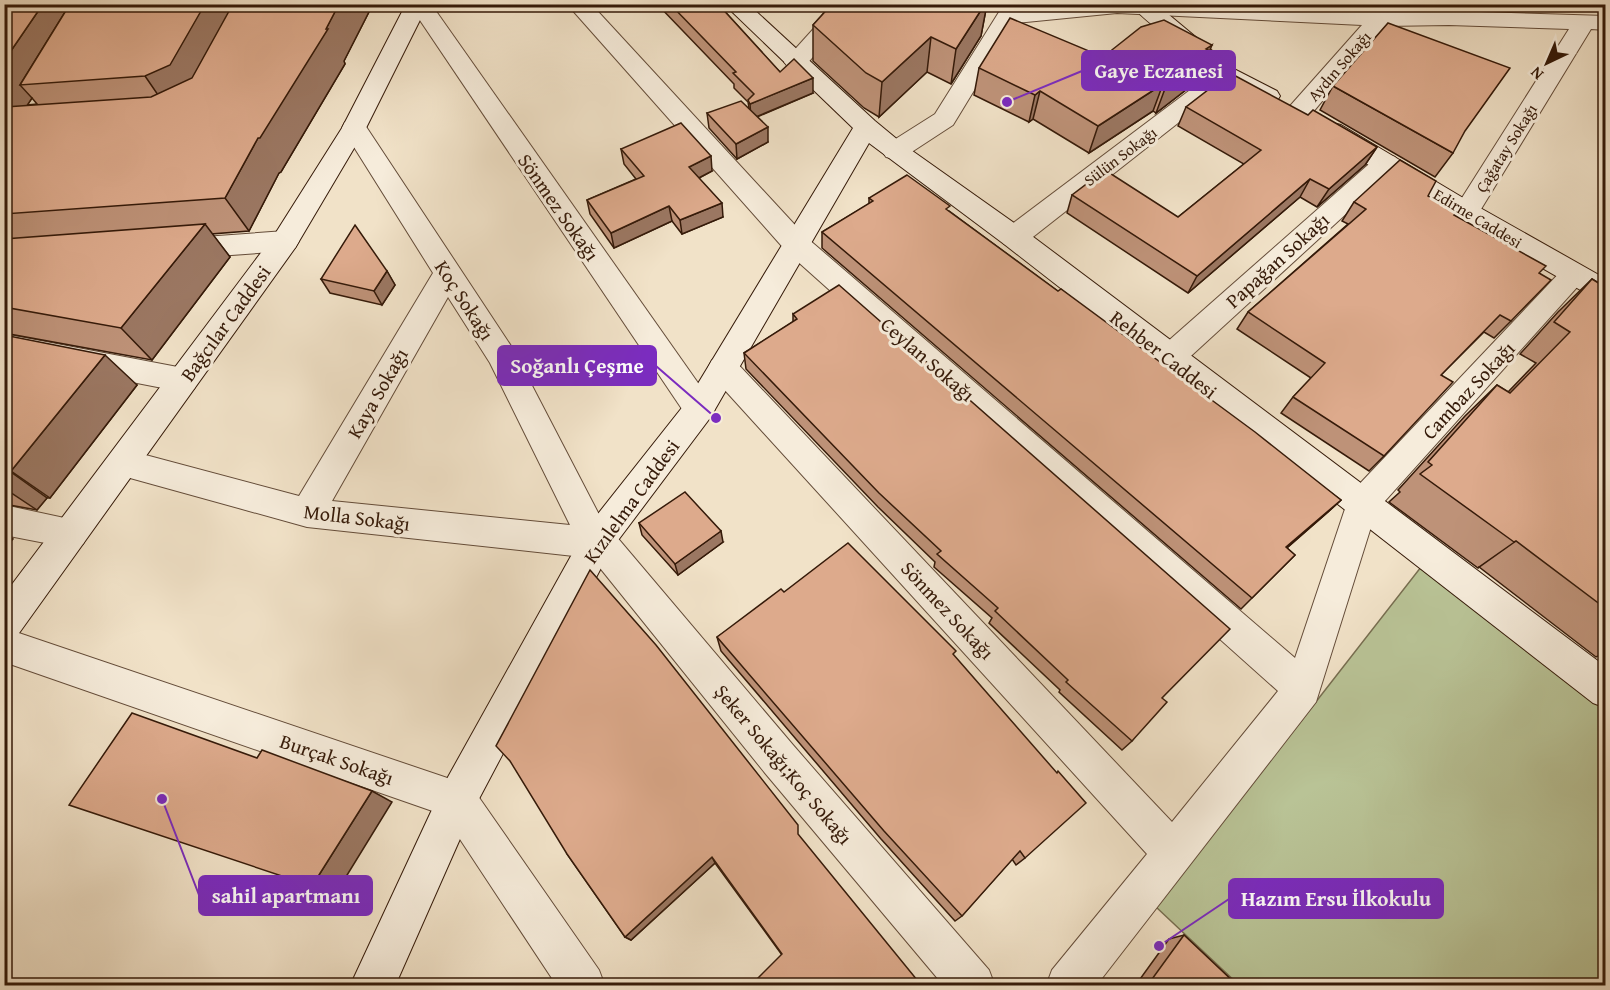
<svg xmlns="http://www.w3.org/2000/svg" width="1610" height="990" font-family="'Gentium Book Plus',serif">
<rect width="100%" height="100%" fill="#f1e2c8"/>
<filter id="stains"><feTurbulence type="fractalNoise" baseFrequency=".00333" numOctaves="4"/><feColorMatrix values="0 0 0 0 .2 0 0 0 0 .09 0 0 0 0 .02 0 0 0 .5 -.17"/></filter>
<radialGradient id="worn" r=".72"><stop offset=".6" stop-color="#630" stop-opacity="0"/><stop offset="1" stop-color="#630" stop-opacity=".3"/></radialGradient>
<path fill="#b9c396" stroke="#776e50" stroke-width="1.5" d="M1421,567L1605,707V985H1239L1156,907Z"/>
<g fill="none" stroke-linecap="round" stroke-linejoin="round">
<defs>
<g id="minor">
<path d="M409,4H431L710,400L715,409L710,418L699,422L688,418Z"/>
<path d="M567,4H591L807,238L1295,658L1350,494L1564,268L1574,265L1584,268L1588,275L1376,511L1316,702L1096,986H1046L1052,970L1147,854L712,376L708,368L712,360L723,356L734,360L1172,822L1278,691L787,252Z"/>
<path d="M836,4H860L804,67L796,69L788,67L784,62L788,57Z"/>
<path d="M1065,4H1225L1379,12L1449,11L1606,16V30L1591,29L1475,219L1466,221L1457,219L1453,212L1569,29L1449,25L1385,26L1308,118L1299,120L1290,118L1287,112L1290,106L1362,25L1117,13L1015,23L953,125L904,157L895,159L886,157L882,151L886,145L935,114L999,12Z"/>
<path d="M1226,67L1234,69L1238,74L1234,79L1024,244L1014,247L1004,244L1000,237L1004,230L1218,69Z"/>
<path d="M354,120L363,122L513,349L606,528L610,529L793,745L989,970L995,986H944L765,773L592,558L307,527L112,473L107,463L112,453L123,449L299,496L433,273L342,128L345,122ZM448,297L490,363L570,525L332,501Z"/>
<path d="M1386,154L1395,157L1399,163L1395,169L1180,366L1169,370L1158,366L1154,358L1158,350L1377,157Z"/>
<path d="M4,334L183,368L194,371L198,380L194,389L183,392L4,357Z"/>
<path d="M4,505L83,522L88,533L83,544L71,548L4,535Z"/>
<path d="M4,628L471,786L599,970L605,986H557L444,815L4,662Z"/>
</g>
<path id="tertiary" d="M285,231L295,234L299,241L295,248L285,251L176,259L166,256L162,249L166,242L176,239Z"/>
<g id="secondary">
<path d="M406,4H428L366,128L295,248L17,636L4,641V595L275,234L342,128Z"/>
<path d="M724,4H748L875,121L904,145L1024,230L1606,667V708L1593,703L1004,244L869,143L710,418L610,551L471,814L395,986H350L443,786L586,529L688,400L853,128Z"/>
<path d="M1131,4H1156L1234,69L1277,91L1280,96L1277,101C1246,109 1189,55 1166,36C1155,26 1140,17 1131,4Z"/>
<path d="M1332,123L1341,125L1475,205L1606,279V302L1596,299L1457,219L1323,137L1320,131L1323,125Z"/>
</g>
</defs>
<use href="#minor" stroke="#644c39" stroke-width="2"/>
<use href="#tertiary" stroke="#644c39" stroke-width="2"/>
<use href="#secondary" stroke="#351a09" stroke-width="2"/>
<use href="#minor" fill="#f6ecdb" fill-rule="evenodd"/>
<use href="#tertiary" fill="#f6ecdb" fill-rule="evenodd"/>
<use href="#secondary" fill="#f6ecdb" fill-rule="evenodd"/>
</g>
<g fill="#be9278" stroke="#351a09" stroke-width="1.5" fill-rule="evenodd">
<path d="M4,4H231V8L233,4H373L344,61L345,64L281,172L279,173L249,231L212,234L230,257L152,360L4,333ZM32,98L37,104L27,105Z"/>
<path d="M595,4H621L601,11Z"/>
<path d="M657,4H718L780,72L813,93L757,117L768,142L737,159L709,128L707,113L749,108L748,102L734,88V84Z"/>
<path d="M832,4H987L981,36L951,84L927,72L879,117L864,108L813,61V25Z"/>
<path d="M1210,51L1212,52L1200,79L1156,113L1153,111L1089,153L1033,119L1029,122L974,95L979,68L1103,57Z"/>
<path d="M1333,86L1453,153L1435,177L1320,110Z"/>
<path d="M1186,107L1308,115L1377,147L1365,165L1317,207L1300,197L1188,293L1067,213L1072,195L1178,217L1244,164L1178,126Z"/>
<path d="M621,149L712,171L699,178L723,217L682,234L672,221L614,248L590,214L587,200L636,179L624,164Z"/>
<path d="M1428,196L1539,273L1511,321L1494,338L1484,332L1441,375L1384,456L1369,471L1281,413L1293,397L1311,378L1237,329L1248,312L1348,224L1342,221L1354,202Z"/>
<path d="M869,198L949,211L1341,500L1328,512L1287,548L1295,555L1241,609L822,248V232L869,204Z"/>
<path d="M387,271L395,285L382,305L330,293L321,279Z"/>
<path d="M1592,279L1605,287V653L1596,657L1479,567L1478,568L1389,502L1400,492L1398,490L1465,416L1497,385L1508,392L1536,363L1520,354L1558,312Z"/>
<path d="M793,314L1162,698L1132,741L1122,750L1059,692L1060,690L989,623L992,618L934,567L935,562L878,507L746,369L744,353L793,322Z"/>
<path d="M4,335L137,385L50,498H47L37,510L4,504Z"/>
<path d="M639,523L723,542L678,575L642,535Z"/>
<path d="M784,592L954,656L1025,858L1016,865L1012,859L962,916L955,921L881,839L721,651L717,637Z"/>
<path d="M798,835L782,955L715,863L631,940L625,937L567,854Z"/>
<path d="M1184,935L1238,986H1135L1169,939Z"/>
</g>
<g fill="#9b7762" stroke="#351a09" stroke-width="1.5">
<path d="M43,4H70L20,85L32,98L4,141V61Z"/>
<path d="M205,4H231L229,32L169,111L145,76Z"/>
<path d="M339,4H373L344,61L345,64L281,172L279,173L249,231L225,198L258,138L326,29Z"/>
<path d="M599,4H621L601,11Z"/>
<path d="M985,4H987L981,36L951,84L956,49Z"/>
<path d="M931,37L927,72L879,117L882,82Z"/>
<path d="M1212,45L1208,55L1212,52L1200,79L1156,113L1166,86L1206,49Z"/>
<path d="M813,78V93L751,119L750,104Z"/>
<path d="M1163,84L1153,111L1089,153L1098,126Z"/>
<path d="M1040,91L1033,119L1029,122L1035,95Z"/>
<path d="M768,127V142L737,159L736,144Z"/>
<path d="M1377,147L1365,165L1317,207L1329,189Z"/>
<path d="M711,156L712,171L691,182L689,167Z"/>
<path d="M1310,179L1300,197L1188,293L1197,276Z"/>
<path d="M722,203L723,217L682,234L680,220Z"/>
<path d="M669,206L672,221L614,248L611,233Z"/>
<path d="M205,224L230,257L152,360L121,328Z"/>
<path d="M387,271L395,285L382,305L374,291Z"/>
<path d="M105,355L137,385L50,498L11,471Z"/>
<path d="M8,470L47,498L37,510L4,488V474Z"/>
<path d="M1341,500L1328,512L1274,559L1286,547Z"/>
<path d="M721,531L723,542L678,575L675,564Z"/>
<path d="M4,534L13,539L6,547L8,548L4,553Z"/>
<path d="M1516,541L1479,567L1478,568Z"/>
<path d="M372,791L392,802L336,893L312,886Z"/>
<path d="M712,857L715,863L631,940L625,937Z"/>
</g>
<g fill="#ddaa8c" stroke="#351a09" stroke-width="1.5">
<path d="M4,4H43L4,61Z"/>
<path d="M70,4H205L170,65L145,76L20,85Z"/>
<path d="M233,4H339L326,29H328L260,138H258L225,198L4,214V108L5,107L151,97L192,78Z"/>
<path d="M670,4H718L780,72L794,59L813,78L750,104L748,100L754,94L733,73L736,72Z"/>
<path d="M832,4H985L956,49L931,37L882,82L866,73L813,25Z"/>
<path d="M1010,18L1103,57L1141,27L1164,20L1212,45L1206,49L1212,52L1166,86L1163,84L1098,126L1040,91L1035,95L979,68Z"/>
<path d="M1388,23L1510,68L1465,131L1453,153L1333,86Z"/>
<path d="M1230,73L1308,115L1313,110L1377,147L1329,189L1310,179L1197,276L1072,195L1105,170L1178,217L1261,150L1186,107Z"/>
<path d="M741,101L768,127L736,144L707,113Z"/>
<path d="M681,123L711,156L689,167L722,203L680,220L669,206L611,233L587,200L644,176L621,149Z"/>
<path d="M1400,160L1436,181L1428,196L1457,212L1454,215L1546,266L1539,273L1551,280L1511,321L1500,315L1441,375L1453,382L1384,456L1293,397L1325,363L1248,312L1366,209L1354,202Z"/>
<path d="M907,175L950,206L946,209L1058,291L1061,289L1255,432L1341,500L1286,547L1295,555L1252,598L822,232L873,201L869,198Z"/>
<path d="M205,224L121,328L4,307V239Z"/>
<path d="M355,225L387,271L374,291L321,279Z"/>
<path d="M1592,279L1605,287V608L1516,541L1514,542L1420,474L1432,465L1428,462L1497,385L1510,393L1570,332L1554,322Z"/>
<path d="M839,285L1230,629L1162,698L1167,702L1132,741L1066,682L1068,680L995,611L998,608L937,554L941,551L879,493L744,353L797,319L793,314Z"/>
<path d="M4,335L105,355L11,471L8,470L4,474Z"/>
<path d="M685,492L721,531L675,564L639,523Z"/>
<path d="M848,543L956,651L953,654L1057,773L1058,771L1086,803L1025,858L1020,851L962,916L884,831L717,637L781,589L784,592Z"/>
<path d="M590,570L656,645L798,825V834L922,986H750L782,954L712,857L625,937L567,854L510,761L496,746Z"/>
<path d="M132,713L257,758L262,750L372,791L312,886L69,805Z"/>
<path d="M1184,935L1238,986H1147Z"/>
</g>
<g text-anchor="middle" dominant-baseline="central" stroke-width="6" stroke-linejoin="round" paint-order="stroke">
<g font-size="16" fill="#351a09" stroke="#f6ecdb">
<text transform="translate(1339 66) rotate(-49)">Aydın Sokağı</text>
<text transform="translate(1506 148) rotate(-58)">Çağatay Sokağı</text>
<text transform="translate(1120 156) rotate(-37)">Sülün Sokağı</text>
<text transform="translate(1478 218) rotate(31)">Edirne Caddesi</text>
</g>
<g font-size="20" fill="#351a09" stroke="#f6ecdb">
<text transform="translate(559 207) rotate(55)">Sönmez Sokağı</text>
<text transform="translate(1277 260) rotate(-42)">Papağan Sokağı</text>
<text transform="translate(465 300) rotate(57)">Koç Sokağı</text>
<text transform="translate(225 323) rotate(-54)">Bağcılar Caddesi</text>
<text transform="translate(1164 354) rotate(38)">Rehber Caddesi</text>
<text transform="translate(928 359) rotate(41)">Ceylan Sokağı</text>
<text transform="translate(1468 390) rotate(-47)">Cambaz Sokağı</text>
<text transform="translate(377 393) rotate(-60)">Kaya Sokağı</text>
<text transform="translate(631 501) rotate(-54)">Kızılelma Caddesi</text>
<text transform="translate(357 517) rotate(7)">Molla Sokağı</text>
<text transform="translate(948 610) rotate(47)">Sönmez Sokağı</text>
<text transform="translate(337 759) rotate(19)">Burçak Sokağı</text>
<text transform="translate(784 764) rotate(50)">Şeker Sokağı;Koç Sokağı</text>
</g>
</g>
<path fill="none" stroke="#7b2cbf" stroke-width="2" d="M1007 102L1082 71M716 418L656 366M162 799L199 895M1159 946L1229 899"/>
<g fill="#7b2cbf" stroke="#f6ecdb" stroke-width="2">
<circle cx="1007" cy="102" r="6"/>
<circle cx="716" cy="418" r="6"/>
<circle cx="162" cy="799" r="6"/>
<circle cx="1159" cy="946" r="6"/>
</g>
<g fill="#7b2cbf" stroke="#7b2cbf" stroke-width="2">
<rect x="1082" y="51" width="153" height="39" rx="6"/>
<rect x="498" y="346" width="158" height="39" rx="6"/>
<rect x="199" y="876" width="173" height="39" rx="6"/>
<rect x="1229" y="879" width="214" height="39" rx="6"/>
</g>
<g font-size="21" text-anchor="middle" font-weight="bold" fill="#fff">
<text x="1159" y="78">Gaye Eczanesi</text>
<text x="577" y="373">Soğanlı Çeşme</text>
<text x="286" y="903">sahil apartmanı</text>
<text x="1336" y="906">Hazım Ersu İlkokulu</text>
</g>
<rect width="1610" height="990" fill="none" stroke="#f1e2c8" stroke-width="24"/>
<rect x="6" y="6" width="1598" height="978" fill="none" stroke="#351a09" stroke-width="3"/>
<rect x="12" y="12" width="1586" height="966" fill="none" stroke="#351a09" stroke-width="1.5"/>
<g transform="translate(1547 63) rotate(224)" stroke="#f6ecdb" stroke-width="4.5" paint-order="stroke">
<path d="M0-4.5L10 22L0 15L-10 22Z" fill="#351a09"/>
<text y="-9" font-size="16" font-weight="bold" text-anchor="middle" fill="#351a09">N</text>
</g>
<rect width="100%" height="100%" filter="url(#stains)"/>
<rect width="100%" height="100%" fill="url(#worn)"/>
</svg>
